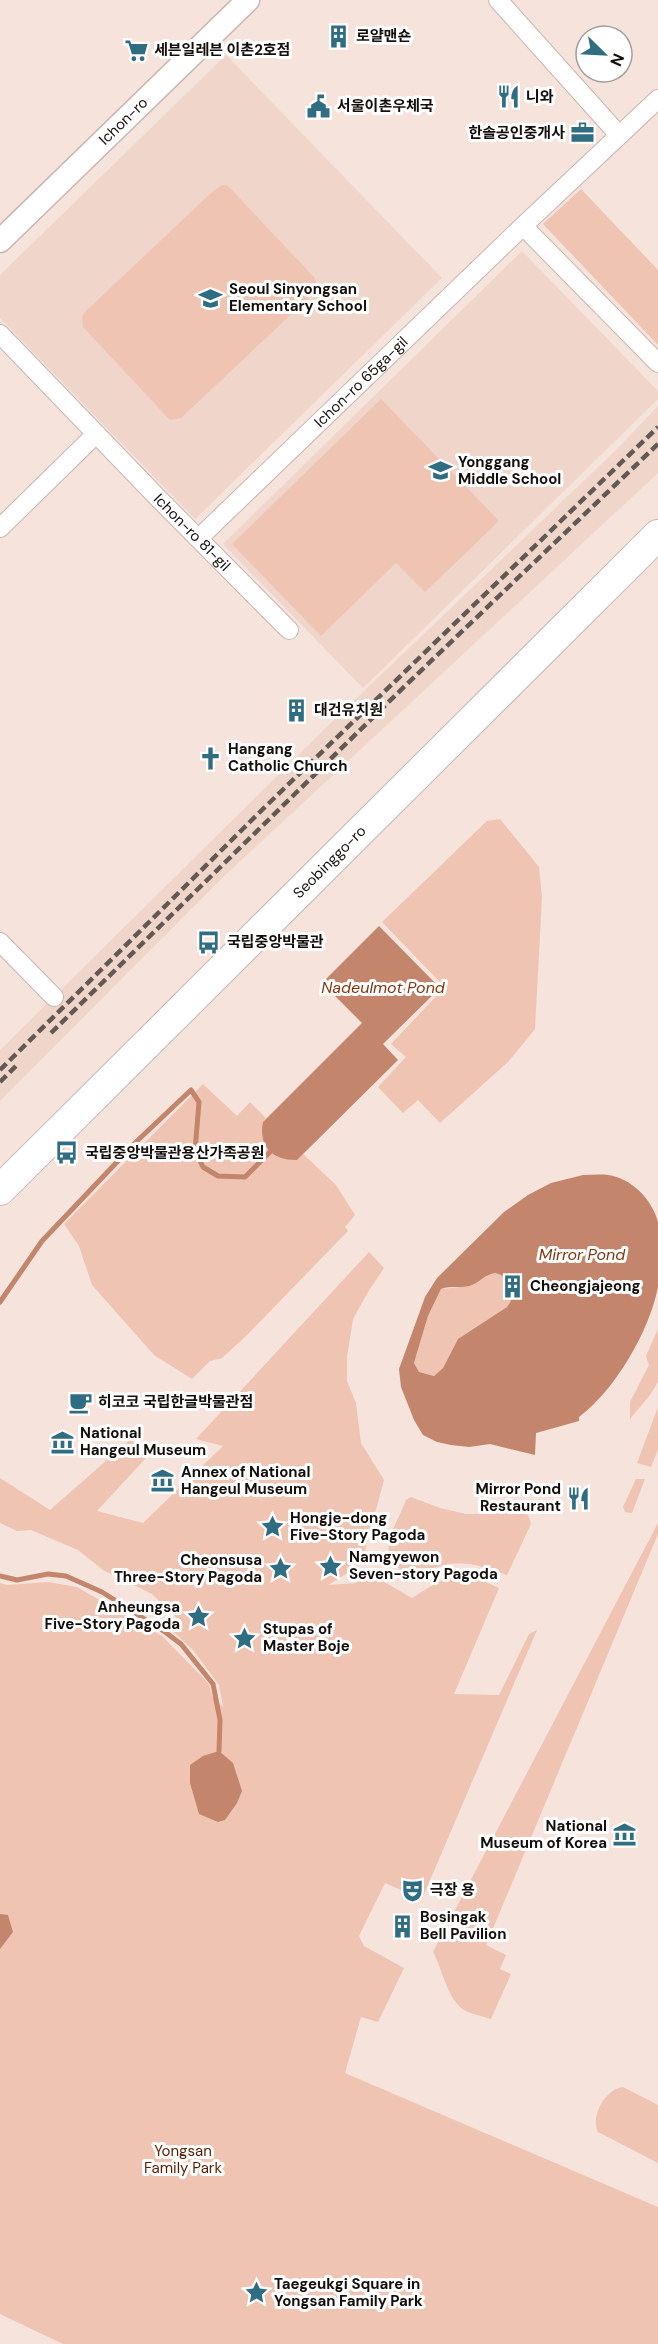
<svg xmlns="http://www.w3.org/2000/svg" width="658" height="2344" font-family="'DM Sans','Noto Sans KR',sans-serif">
<rect width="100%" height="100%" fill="#f6e3db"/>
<g fill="#efd5ca">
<path d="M226,55L442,278L195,519L0,318V275Z"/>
<path d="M522,251L658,391V399L363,688L223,544Z"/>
<path d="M658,406V473L220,880L0,1101V1050L337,717L615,451Z"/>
</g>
<g fill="#f0c4b2">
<path d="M222,185L228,186L314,277L317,286L316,291L181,418L170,420L83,327L82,318L84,313L212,192Z"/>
<path d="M581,189L658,270V345L543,224Z"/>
<path d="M381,399L499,521L425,592L396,563L321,636L232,544Z"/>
<path d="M500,819L539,867L542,897L535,1029L508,1062L440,1123L418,1100L403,1113L378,1087L406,1057L391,1044L445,987L382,922L487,821Z"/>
<path d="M203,1084L237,1116L250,1102L266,1118L263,1122L297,1160L303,1154L336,1185L355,1215L345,1227L348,1231L247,1335L222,1358L210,1361L192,1379L154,1355L92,1285L79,1246L64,1224Z"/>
<path d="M369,1252L384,1268L368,1292L353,1319L347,1357V1381L356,1403L361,1443L384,1480L363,1558L356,1568L328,1585L356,1583L372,1575L412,1598C449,1575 457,1568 499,1588L454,1694L499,1695L529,1634L537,1630L422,1899L385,1883L359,1936L364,1946L404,1968L378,2022L361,2017L345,2073L658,2207V2344H63L0,2314V1583L7,1585L48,1582L77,1587L162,1636L209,1684L212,1696L223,1707L219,1685L193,1650L167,1626L176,1617L152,1594L103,1570L78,1550L31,1530L17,1531L0,1523V1478L50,1510L131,1439L146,1458L97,1511L143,1523L223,1446L196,1439Z"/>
<path d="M495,1273C512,1277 518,1293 507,1307L458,1339L443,1368L434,1376L419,1372L414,1363L428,1316L441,1289L470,1286L484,1276Z"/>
<path d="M658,1329V1382L650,1395L630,1419V1402L649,1365L646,1356Z"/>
<path d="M658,1407V1450L651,1467L637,1463Z"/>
<path d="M636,1479H645L632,1513L625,1512L623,1507Z"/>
<path d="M411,1497L440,1508L466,1514L521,1513L528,1515L531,1524L507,1575C468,1561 451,1557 413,1578C371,1555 393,1534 406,1500Z"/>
<path d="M658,1523V1534L486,1945L506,1955L500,1969L511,1974L491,2019C482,2016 468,2014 460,2007C446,1993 442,1969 433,1952Z"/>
<path d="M623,2087L658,2105V2163L598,2132C590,2117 605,2089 623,2087Z"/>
</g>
<g fill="#c3856b" fill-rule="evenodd">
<path d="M379,926L440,988L383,1044L398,1060L297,1160C273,1161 258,1146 263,1122L362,1023L322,983Z"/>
<path d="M583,1175C591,1175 600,1174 608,1175C631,1178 652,1199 658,1222C658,1243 658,1267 658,1287C649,1332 615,1390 579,1417V1421L536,1433L535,1455L490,1444L469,1447L451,1445L437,1442L423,1435L414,1420L401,1387L399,1369L425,1297L437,1278L504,1212L528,1195L551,1183ZM495,1273C512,1277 518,1293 507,1307L458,1339L443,1368L434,1376L419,1372L414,1363L428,1316L441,1289C451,1285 463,1289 472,1285C481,1281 484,1275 495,1273Z"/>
<path d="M219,1751L233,1763L242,1791L237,1803L225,1820L218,1822L199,1814L190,1783V1765L203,1756Z"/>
<path d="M0,1914L8,1915L13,1932L0,1949Z"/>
</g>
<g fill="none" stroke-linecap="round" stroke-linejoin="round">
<g stroke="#c3856b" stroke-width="5">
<path d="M0,1302L42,1241L136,1142L191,1090L199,1102L195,1151L203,1167L218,1176L245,1177L270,1152"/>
<path d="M0,1576L17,1580L48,1574L66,1576L102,1592L165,1632L181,1644L213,1684L220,1720L219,1751"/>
</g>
<defs>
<g id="minor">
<path d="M498,0L619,135"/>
<path d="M523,226L658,363"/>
<path id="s1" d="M0,334L158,498L289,630"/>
<path d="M0,528L96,434"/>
<path id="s2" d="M199,538L523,226L658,99"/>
<path d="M0,942L54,997"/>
</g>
<g id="tertiary">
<path id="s3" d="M0,241L248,0"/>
</g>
<g id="primary">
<path id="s4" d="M0,1190L658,535"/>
</g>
</defs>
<use href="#minor" stroke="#c8b6af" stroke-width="20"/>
<use href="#tertiary" stroke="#c8b6af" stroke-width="25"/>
<use href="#primary" stroke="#c8b6af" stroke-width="32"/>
<use href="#minor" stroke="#fff" stroke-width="18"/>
<use href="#tertiary" stroke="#fff" stroke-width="22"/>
<use href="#primary" stroke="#fff" stroke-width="30"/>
<g stroke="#635853" stroke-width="4.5" stroke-dasharray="9 4.5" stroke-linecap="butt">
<path d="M51,1033L407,684L658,444"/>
<path d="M0,1070L266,806L658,427"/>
<path d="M0,1082L16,1066"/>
</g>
</g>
<defs>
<symbol id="building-bare" viewBox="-9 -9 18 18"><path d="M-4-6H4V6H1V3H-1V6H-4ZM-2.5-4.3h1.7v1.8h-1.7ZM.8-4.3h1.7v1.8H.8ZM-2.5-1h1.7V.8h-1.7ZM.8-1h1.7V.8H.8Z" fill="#2f6d83" stroke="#fff" stroke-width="2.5" paint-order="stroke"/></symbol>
<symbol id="supermarket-bare" viewBox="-9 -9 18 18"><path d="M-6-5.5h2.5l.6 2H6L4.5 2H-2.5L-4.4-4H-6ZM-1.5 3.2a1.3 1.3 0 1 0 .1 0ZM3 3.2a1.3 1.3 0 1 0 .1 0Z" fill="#2f6d83" stroke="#fff" stroke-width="2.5" paint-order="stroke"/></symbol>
<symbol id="restaurant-bare" viewBox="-9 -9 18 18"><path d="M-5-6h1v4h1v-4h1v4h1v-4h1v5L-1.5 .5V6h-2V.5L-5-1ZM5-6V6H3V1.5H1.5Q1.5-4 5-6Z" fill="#2f6d83" stroke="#fff" stroke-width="2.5" paint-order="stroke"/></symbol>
<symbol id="civic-bare" viewBox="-9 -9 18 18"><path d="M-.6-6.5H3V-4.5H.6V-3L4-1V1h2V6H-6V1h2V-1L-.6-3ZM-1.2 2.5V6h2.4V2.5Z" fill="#2f6d83" stroke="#fff" stroke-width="2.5" paint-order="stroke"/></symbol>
<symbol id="office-bare" viewBox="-9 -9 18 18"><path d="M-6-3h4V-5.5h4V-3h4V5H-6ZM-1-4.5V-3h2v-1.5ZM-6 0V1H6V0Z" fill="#2f6d83" stroke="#fff" stroke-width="2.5" paint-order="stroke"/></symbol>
<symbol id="school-bare" viewBox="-9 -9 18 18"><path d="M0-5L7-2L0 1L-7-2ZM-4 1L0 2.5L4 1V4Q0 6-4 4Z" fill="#2f6d83" stroke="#fff" stroke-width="2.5" paint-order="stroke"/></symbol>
<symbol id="church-bare" viewBox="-9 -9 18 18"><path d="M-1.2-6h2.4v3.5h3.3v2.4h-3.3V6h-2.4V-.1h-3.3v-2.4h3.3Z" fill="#2f6d83" stroke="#fff" stroke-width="2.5" paint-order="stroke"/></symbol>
<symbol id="bus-bare" viewBox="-9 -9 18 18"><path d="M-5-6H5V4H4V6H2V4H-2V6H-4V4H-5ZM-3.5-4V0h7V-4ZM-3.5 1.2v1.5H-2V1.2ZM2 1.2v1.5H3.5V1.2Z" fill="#2f6d83" stroke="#fff" stroke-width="2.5" paint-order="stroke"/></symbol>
<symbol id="cafe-bare" viewBox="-9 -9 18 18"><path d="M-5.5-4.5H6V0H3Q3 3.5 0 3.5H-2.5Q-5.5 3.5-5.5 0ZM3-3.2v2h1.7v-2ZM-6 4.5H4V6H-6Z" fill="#2f6d83" stroke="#fff" stroke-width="2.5" paint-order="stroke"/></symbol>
<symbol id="museum-bare" viewBox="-9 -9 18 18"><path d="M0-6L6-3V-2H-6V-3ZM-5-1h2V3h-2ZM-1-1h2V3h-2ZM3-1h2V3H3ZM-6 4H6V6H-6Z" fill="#2f6d83" stroke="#fff" stroke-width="2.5" paint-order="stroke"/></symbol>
<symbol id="sight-bare" viewBox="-9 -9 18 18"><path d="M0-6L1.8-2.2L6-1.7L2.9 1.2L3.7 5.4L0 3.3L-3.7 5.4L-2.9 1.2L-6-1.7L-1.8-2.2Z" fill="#2f6d83" stroke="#fff" stroke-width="2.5" paint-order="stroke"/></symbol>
<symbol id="theatre-bare" viewBox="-9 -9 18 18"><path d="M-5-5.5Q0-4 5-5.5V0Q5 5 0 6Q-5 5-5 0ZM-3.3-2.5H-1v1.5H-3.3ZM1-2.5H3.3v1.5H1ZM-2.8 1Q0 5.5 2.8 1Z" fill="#2f6d83" stroke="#fff" stroke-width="2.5" paint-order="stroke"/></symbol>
</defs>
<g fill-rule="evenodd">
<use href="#building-bare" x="322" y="20" width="33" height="33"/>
<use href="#supermarket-bare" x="120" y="34" width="33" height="33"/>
<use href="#restaurant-bare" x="492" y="80" width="33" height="33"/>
<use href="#civic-bare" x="302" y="90" width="33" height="33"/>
<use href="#office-bare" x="566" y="116" width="33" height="33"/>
<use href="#school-bare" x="194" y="282" width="33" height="33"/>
<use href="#school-bare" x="424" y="454" width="33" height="33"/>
<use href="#building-bare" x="280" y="694" width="33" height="33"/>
<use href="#church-bare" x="194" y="742" width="33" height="33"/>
<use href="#bus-bare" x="192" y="926" width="33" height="33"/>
<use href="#bus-bare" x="50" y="1136" width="33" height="33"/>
<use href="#building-bare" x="496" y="1270" width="33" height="33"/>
<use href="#cafe-bare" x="64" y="1386" width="33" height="33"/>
<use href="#museum-bare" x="46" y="1426" width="33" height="33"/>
<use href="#museum-bare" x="146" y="1464" width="33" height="33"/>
<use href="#restaurant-bare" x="562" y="1482" width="33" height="33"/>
<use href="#sight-bare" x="256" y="1510" width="33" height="33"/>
<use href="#sight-bare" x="314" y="1550" width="33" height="33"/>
<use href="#sight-bare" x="264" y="1552" width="33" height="33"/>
<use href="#sight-bare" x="182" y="1600" width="33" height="33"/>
<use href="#sight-bare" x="228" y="1622" width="33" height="33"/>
<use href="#museum-bare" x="608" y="1818" width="33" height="33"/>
<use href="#theatre-bare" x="396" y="1874" width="33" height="33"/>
<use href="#building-bare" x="386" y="1910" width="33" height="33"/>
<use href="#sight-bare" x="240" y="2276" width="33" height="33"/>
</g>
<g text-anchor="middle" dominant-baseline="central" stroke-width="6" stroke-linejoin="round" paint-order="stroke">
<g font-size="15" font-weight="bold" fill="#140e0b" stroke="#fff" text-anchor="start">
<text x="356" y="36">로얄맨숀</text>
<text x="154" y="50">세븐일레븐 이촌2호점</text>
<text x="526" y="97">니와</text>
<text x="337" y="106">서울이촌우체국</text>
<text x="565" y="133" text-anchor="end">한솔공인중개사</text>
<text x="229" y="289">Seoul Sinyongsan<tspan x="229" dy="17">Elementary School</tspan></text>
<text x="458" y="462">Yonggang<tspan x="458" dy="17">Middle School</tspan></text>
<text x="314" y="710">대건유치원</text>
<text x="228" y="749">Hangang<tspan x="228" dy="17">Catholic Church</tspan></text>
<text x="227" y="942">국립중앙박물관</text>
<text x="85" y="1153">국립중앙박물관용산가족공원</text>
<text x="530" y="1286">Cheongjajeong</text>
<text x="98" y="1402">히코코 국립한글박물관점</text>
<text x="80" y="1433">National<tspan x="80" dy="17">Hangeul Museum</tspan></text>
<text x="181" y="1472">Annex of National<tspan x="181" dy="17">Hangeul Museum</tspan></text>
<text x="561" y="1489" text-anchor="end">Mirror Pond<tspan x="561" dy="17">Restaurant</tspan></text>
<text x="290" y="1518">Hongje-dong<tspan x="290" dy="17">Five-Story Pagoda</tspan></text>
<text x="349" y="1557">Namgyewon<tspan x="349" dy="17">Seven-story Pagoda</tspan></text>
<text x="262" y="1560" text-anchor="end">Cheonsusa<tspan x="262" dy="17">Three-Story Pagoda</tspan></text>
<text x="180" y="1607" text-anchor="end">Anheungsa<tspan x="180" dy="17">Five-Story Pagoda</tspan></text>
<text x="263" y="1629">Stupas of<tspan x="263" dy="17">Master Boje</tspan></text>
<text x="607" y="1826" text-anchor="end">National<tspan x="607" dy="17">Museum of Korea</tspan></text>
<text x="430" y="1890">극장 용</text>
<text x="420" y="1917">Bosingak<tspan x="420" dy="17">Bell Pavilion</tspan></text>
<text x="274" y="2284">Taegeukgi Square in<tspan x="274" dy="17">Yongsan Family Park</tspan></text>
</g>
<g font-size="15" fill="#140e0b" stroke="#fff">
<text stroke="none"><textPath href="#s3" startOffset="172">Ichon-ro</textPath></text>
<text stroke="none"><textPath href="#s2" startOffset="225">Ichon-ro 65ga-gil</textPath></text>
<text stroke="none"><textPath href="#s1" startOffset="276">Ichon-ro 81-gil</textPath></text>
<text stroke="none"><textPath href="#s4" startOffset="465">Seobinggo-ro</textPath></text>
</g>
<g font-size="15" fill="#561d00" stroke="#fff">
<text x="183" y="2151">Yongsan<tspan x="183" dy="17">Family Park</tspan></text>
</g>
<g font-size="16" font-style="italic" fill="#81350e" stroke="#fff">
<text x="383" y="987">Nadeulmot Pond</text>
<text x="582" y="1254">Mirror Pond</text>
</g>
</g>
<g transform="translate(604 54) rotate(114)"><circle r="28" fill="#ffffff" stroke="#a19f9d" stroke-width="1.5"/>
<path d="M0-4.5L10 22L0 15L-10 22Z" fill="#2f6d83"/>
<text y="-9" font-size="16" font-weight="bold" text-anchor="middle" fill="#140e0b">N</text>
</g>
</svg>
